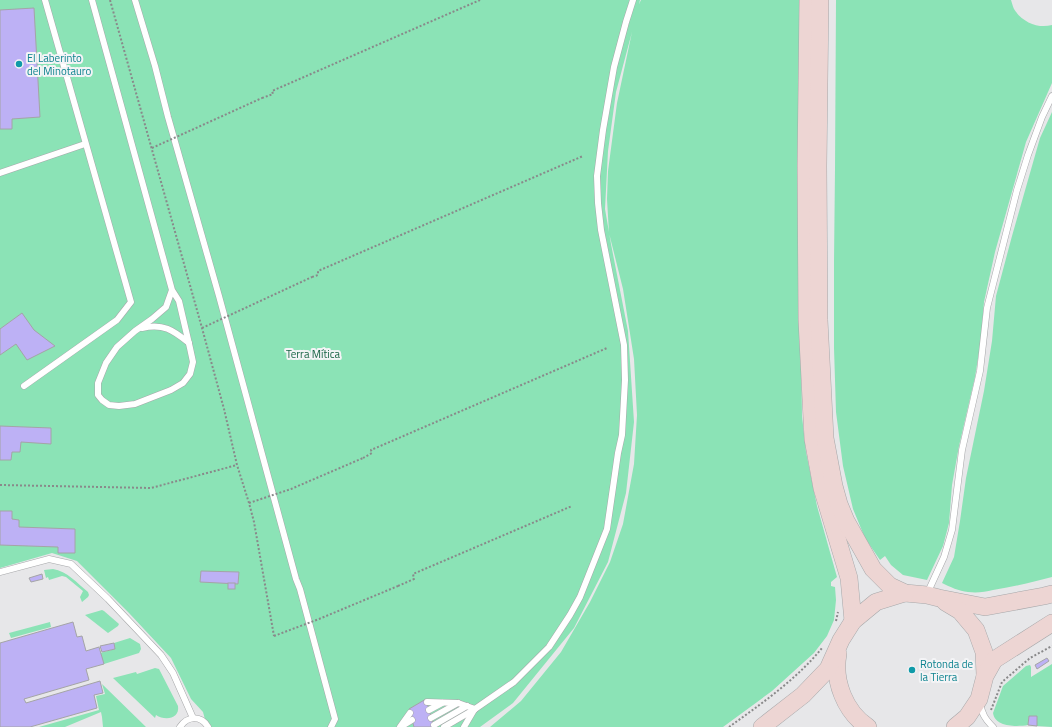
<svg xmlns="http://www.w3.org/2000/svg" width="1052" height="727" font-family="'Titillium Web',sans-serif">
<rect width="100%" height="100%" fill="#e7e7e9"/>
<g fill="#8be3b6">
<path d="M0,0H640L639,4L641,0H802L800,279L802,416L806,452L817,506L837,577L831,582V586L835,587L836,600L834,620L827,636L814,653L772,691L723,727H490L521,701L561,652L590,602L610,562L623,524L634,464L637,415L634,359L623,289L609,233L607,199L608,171L617,103L632,32L616,92L608,151L605,209L611,244L628,331L634,422L626,493L608,562L574,628L513,703L480,727H207L203,712L191,699L171,658L129,613L77,561L52,553L0,568Z"/>
<path d="M836,0H1011C1012,3 1013,7 1014,9C1022,22 1038,29 1052,25V83L1026,142L995,252L984,302L981,340L975,377L959,446L952,485L949,523L943,546L927,580L903,575L891,565L885,556L880,560L865,538L853,509L843,466L836,412L834,348V262L835,169Z"/>
<path d="M1052,112V577C1033,582 1013,587 993,590C985,592 977,593 968,592C959,591 950,587 942,583L954,557L960,521L966,478L984,391L992,341L996,296L1012,236L1040,138Z"/>
<path d="M53,569C67,571 77,583 88,592L89,595L88,597L82,602L80,597L83,591L66,577L62,576L49,580L48,577L46,578L44,570Z"/>
<path d="M102,610L104,611L119,624L118,626L108,633L85,615Z"/>
<path d="M50,622L51,627L11,638L9,633Z"/>
<path d="M130,638L140,644L141,649L139,653L104,664L100,653L115,649L114,643Z"/>
<path d="M1052,664V727L1037,726V717L1029,716L1028,725C1016,727 995,727 993,713L1003,686L1026,666L1030,665L1031,667V677Z"/>
<path d="M155,668L159,669L178,706C180,719 165,721 156,715L155,718L113,678L136,672L137,674Z"/>
<path d="M102,684L146,727H103L102,717L101,712L65,727H39L99,710L96,696L105,694Z"/>
</g>
<g fill="#bdb1f5" stroke="#a4a4a6">
<path d="M34,8L40,117L12,119V129H0V10Z"/>
<path d="M22,313L34,330L55,346L27,360L16,344L0,355V329Z"/>
<path d="M0,426L51,428V444L21,442L20,452H12L11,460H0Z"/>
<path d="M0,511H12V519L19,520V527L75,529V553H58V547L0,545Z"/>
<path d="M201,571L239,572L238,584L200,582Z"/>
<path d="M42,574L43,579L31,582L29,578Z"/>
<rect x="228" y="583" width="7" height="6"/>
<path d="M73,622L77,637L82,636L86,651L99,647L104,664L86,669L89,680L24,699L26,703L100,681L103,693L94,695L97,708L30,727H0V643Z"/>
<path d="M114,643L115,649L102,652L100,646Z"/>
<path d="M1047,658L1049,661L1037,669L1035,665Z"/>
<path d="M426,699L434,727H414L409,709Z"/>
<path d="M1029,716H1037V726L1028,725Z"/>
</g>
<g fill="none" stroke-linecap="round" stroke-linejoin="round">
<defs>
<g id="lane">
<path d="M92,0L172,290L179,301L190,348L193,362L190,374L183,383L171,390L135,404L119,406L109,405L102,400L98,395V383L106,363L117,347L135,331L152,319L166,307L172,290"/>
<path d="M135,0L155,66L168,117L219,296L296,579L300,589L335,719L331,727"/>
<path d="M0,173L85,144"/>
<path d="M142,328C163,323 173,330 189,343"/>
<path d="M24,386L117,320L131,302L45,0"/>
<path d="M0,572L49,559L71,564L108,599L161,655L173,673L193,718"/>
<path d="M927,594L944,557L952,530L962,450L980,371L987,308L1017,190L1028,155L1042,117L1052,96"/>
<path d="M427,702L458,703L475,709"/>
<path d="M980,703C982,714 985,719 993,727"/>
<path d="M429,710L442,703"/>
<path d="M431,718L458,703"/>
<path d="M434,725L467,706"/>
<path d="M402,726L412,720"/>
<path d="M180,727C187,716 201,715 208,727"/>
<path d="M400,727L410,713"/>
<path d="M444,727L475,709L514,682L549,647L570,615L580,597L607,529L618,453L622,435L625,380L624,345L601,230L598,203L597,176L603,130L614,67L626,22L633,0"/>
<path d="M464,727L474,710"/>
</g>
<g id="secondary">
<path d="M808,0L806,166L807,320L813,439L822,488L849,578L853,621"/>
<path d="M820,0L818,166L819,320L825,438L834,486L839,504L846,521L873,569L890,586L905,593L927,595L939,598L985,607L1044,596L1052,594"/>
<path d="M945,602L960,611L976,630L984,652L985,675"/>
<path d="M838,654C833,681 845,712 868,727"/>
<path d="M762,727L803,695L828,669L841,640L853,621L876,602L905,593"/>
<path d="M955,727L967,717L979,699L985,676L994,660L1052,623"/>
</g>
</defs>
<use href="#lane" stroke="#a7a8aa" stroke-width="7"/>
<use href="#secondary" stroke="#a7a8aa" stroke-width="18"/>
<g stroke="#89898a" stroke-width="2" stroke-dasharray="2 2" stroke-linecap="butt">
<path d="M110,0L202,328L224,409L237,465L249,503L254,522L274,636"/>
<path d="M262,98L273,94L272,91L480,0"/>
<path d="M312,277L318,275V271L583,156"/>
<path d="M363,458L372,453L371,450L607,348"/>
<path d="M0,485L151,488L237,465"/>
<path d="M398,586L414,579L413,574L572,506"/>
<path d="M836,621L838,612"/>
<path d="M991,710L1002,682L1030,658L1052,646"/>
<path d="M729,727C761,704 797,679 822,648"/>
</g>
<use href="#lane" stroke="#fff" stroke-width="6"/>
<use href="#secondary" stroke="#edd5d3" stroke-width="17"/>
<g stroke="#89898a" stroke-width="2" stroke-dasharray="2 2" stroke-linecap="butt">
<path d="M152,148L262,98"/>
<path d="M202,328L312,277"/>
<path d="M249,503L291,489L363,458"/>
<path d="M274,636L319,619L398,586"/>
</g>
</g>
<g fill="#0f9aa8" stroke="#f4f4f6" stroke-width="1.5">
<circle cx="19" cy="64" r="4"/>
<circle cx="912" cy="670" r="4"/>
</g>
<g text-anchor="middle" dominant-baseline="central" stroke-width="4" stroke-linejoin="round" paint-order="stroke">
<g font-size="11" fill="#0d838f" stroke="#f4f4f6" text-anchor="start">
<text x="27" y="58">El Laberinto<tspan x="27" dy="13">del Minotauro</tspan></text>
<text x="920" y="664">Rotonda de<tspan x="920" dy="13">la Tierra</tspan></text>
</g>
<g font-size="11" fill="#176444" stroke="#f4f4f6">
<text x="313" y="354">Terra Mítica</text>
</g>
</g>
</svg>
